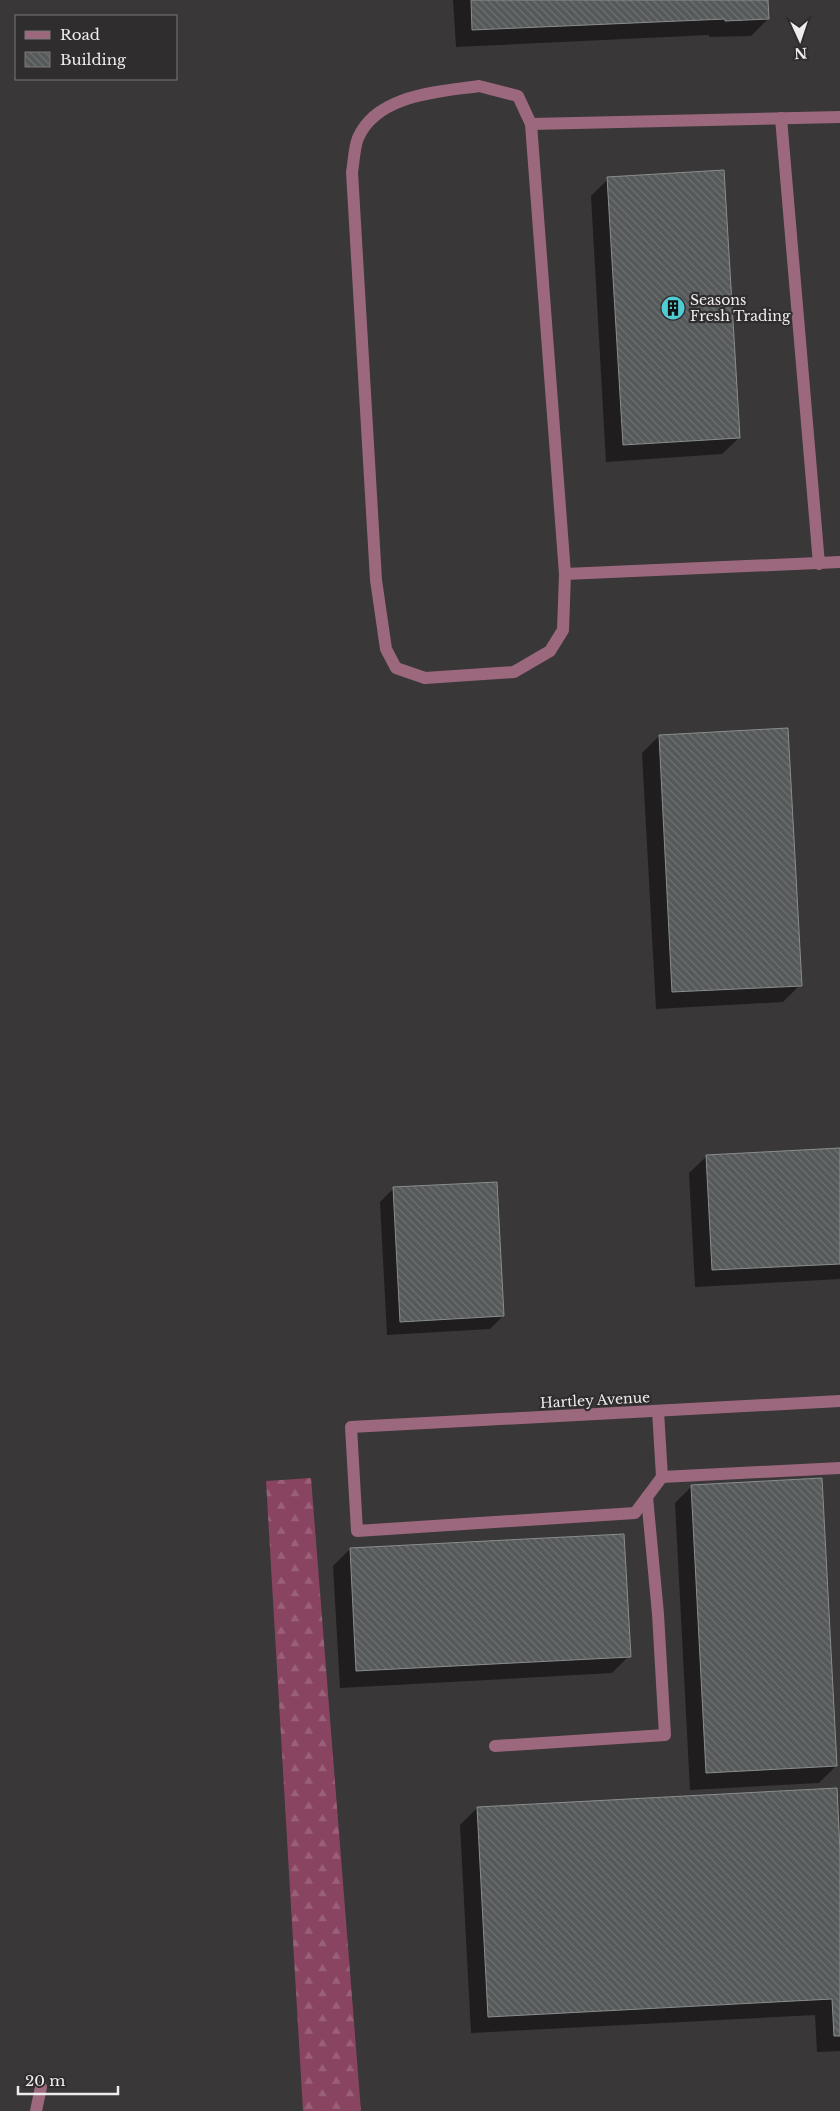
<svg xmlns="http://www.w3.org/2000/svg" width="840" height="2111" font-family="'Libre Baskerville',serif">
<defs>
<pattern id="forest-firs" width="22" height="20" patternUnits="userSpaceOnUse" patternTransform="scale(1.25)"><rect width="22" height="20" fill="#894462"/><path d="M5 1l3.5 6h-7zM16 11l3.5 6h-7z" fill="#9a5f79"/></pattern>
<pattern id="building-back-hatch" width="6" height="6" patternUnits="userSpaceOnUse" patternTransform="scale(1.25)"><rect width="6" height="6" fill="#56595a"/><path d="M-1 5l2 2M0 0l6 6M5-1l2 2" fill="none" stroke="#6f7172"/></pattern>
</defs>
<rect width="100%" height="100%" fill="#3a3738"/>
<path fill="url(#forest-firs)" d="M311,1478L361,2111H303L266,1481Z"/>
<g fill="#0007">
<path d="M453,0H767L768,19L751,36L709,37V35L456,47Z"/>
<path d="M608,179L739,438L722,454L606,462L591,196Z"/>
<path d="M659,736L800,985L783,1002L656,1009L642,753Z"/>
<path d="M840,1150V1279L695,1287L689,1173L706,1157Z"/>
<path d="M393,1189L503,1316L490,1329L387,1335L380,1202Z"/>
<path d="M692,1486L836,1766L819,1783L690,1790L675,1503Z"/>
<path d="M350,1549L629,1656L612,1673L340,1688L333,1566Z"/>
<path d="M477,1808L840,1853V2051L817,2052L815,2015L471,2033L460,1825Z"/>
</g>
<g fill="url(#building-back-hatch)" stroke="#898d8d">
<path d="M471,0H768L769,19L725,21V19L472,30Z"/>
<path d="M724,170L740,438L623,445L607,177Z"/>
<path d="M788,728L802,986L672,992L659,735Z"/>
<path d="M840,1148V1264L712,1270L706,1155Z"/>
<path d="M497,1182L504,1316L400,1322L393,1187Z"/>
<path d="M822,1478L837,1766L706,1773L691,1485Z"/>
<path d="M624,1534L631,1657L356,1671L350,1548Z"/>
<path d="M837,1788L840,1851V2036H834L832,1999L488,2017L477,1807Z"/>
</g>
<g fill="none" stroke-linecap="round" stroke-linejoin="round">
<g stroke="#9c687d" stroke-width="12">
<path d="M479,86L518,96L531,124L565,574L563,630L550,651L514,672L425,678L396,668L386,649L376,580L352,172C354,161 354,148 358,138C377,94 439,92 479,86Z"/>
<path d="M781,118L819,564"/>
<path d="M531,124L840,117"/>
<path d="M565,574L840,562"/>
<path d="M658,1411L662,1477L840,1468"/>
<path d="M662,1477L635,1513L357,1531L351,1427L840,1401"/>
<path d="M495,1746L665,1735L658,1614L647,1497"/>
<path d="M36,2111L41,2087"/>
</g>
</g>
<defs>
<symbol id="building-disc" viewBox="-11 -11 22 22"><circle r="9.5" fill="#51ccd3" stroke="#302d2e"/><path d="M-4-6H4V6H1V3H-1V6H-4ZM-2.5-4.3h1.7v1.8h-1.7ZM.8-4.3h1.7v1.8H.8ZM-2.5-1h1.7V.8h-1.7ZM.8-1h1.7V.8H.8Z" fill="#111"/></symbol>
</defs>
<g fill-rule="evenodd">
<use href="#building-disc" x="659" y="294" width="28" height="28"/>
</g>
<g text-anchor="middle" dominant-baseline="central" stroke-width="4.5" stroke-linejoin="round" paint-order="stroke">
<g font-size="14" fill="#eeeced" stroke="#302d2e" text-anchor="start">
<text x="690" y="300">Seasons<tspan x="690" dy="16">Fresh Trading</tspan></text>
</g>
<g font-size="14" fill="#eeeced" stroke="#302d2e">
<text transform="translate(595 1400) rotate(-3)">Hartley Avenue</text>
</g>
</g>
<rect x="15" y="15" width="162" height="65" fill="#302d2e" stroke="#7c797a"/>
<rect x="25" y="31" width="25" height="8" fill="#9c687d" stroke="#7c797a"/>
<text x="60" y="40" font-size="15" fill="#eeeced">Road</text>
<rect x="25" y="52" width="25" height="15" fill="url(#building-back-hatch)" stroke="#7c797a"/>
<text x="60" y="65" font-size="15" fill="#eeeced">Building</text>
<g transform="translate(800 40) rotate(177)" stroke="#302d2e" stroke-width="4" paint-order="stroke">
<path d="M0-4L9 19L0 12L-9 19Z" fill="#eeeced"/>
<text y="-8" font-size="14" font-weight="bold" text-anchor="middle" fill="#eeeced">N</text>
</g>
<path d="M18 2086v8h100v-8" fill="none" stroke="#eeeced" stroke-width="2.5"/>
<text x="25" y="2086" font-size="15" fill="#eeeced" stroke="#302d2e" stroke-width="4" paint-order="stroke">20 m</text>
</svg>
